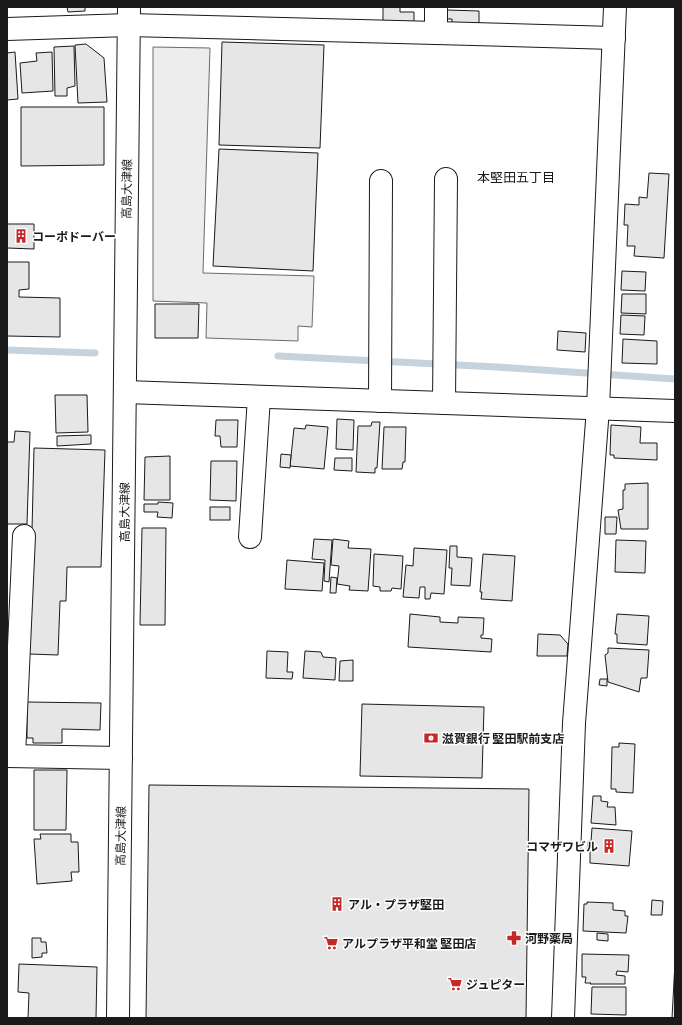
<svg xmlns="http://www.w3.org/2000/svg" width="682" height="1025" font-family="Commissioner,'Noto Sans JP',sans-serif">
<rect width="100%" height="100%" fill="#fff"/>
<path fill="#ededed" stroke="#6a6a6a" d="M153,47L210,48L203,273L314,276L312,327L298,326V341L206,338L207,303L153,301Z"/>
<g fill="none" stroke-linecap="round" stroke-linejoin="round">
<g stroke="#c6d2dc" stroke-width="7">
<path d="M7,350L95,353"/>
<path d="M278,356L497,367L675,379"/>
</g>
</g>
<g fill="#e6e6e6" stroke="#1a1a1a">
<path d="M67,7H85V11L68,12Z"/>
<path d="M383,7H400V12H414V22H383Z"/>
<path d="M447,10L479,11V26L452,25V19H447Z"/>
<path d="M222,42L324,45L320,148L219,145Z"/>
<path d="M86,44L104,58L107,102L78,103L75,45Z"/>
<path d="M74,46L75,86L67,88V96H55L54,47Z"/>
<path d="M15,52L18,99L7,100V53Z"/>
<path d="M52,52L53,91L22,93L20,63L37,61L36,53Z"/>
<path d="M21,107H104V165L21,166Z"/>
<path d="M219,149L318,153L313,271L213,266Z"/>
<path d="M649,173L669,174L664,258L634,256L635,246H627L628,225H624L625,204L639,205V197L647,198Z"/>
<path d="M7,224H34V249L7,248Z"/>
<path d="M7,262H29V289L19,290V297L60,298V337L7,336Z"/>
<path d="M622,271L646,272L645,291L621,290Z"/>
<path d="M622,294H646V314L621,313Z"/>
<path d="M155,304H199L198,338H155Z"/>
<path d="M621,315L645,316L644,335L620,334Z"/>
<path d="M558,331L586,333L585,352L557,350Z"/>
<path d="M623,339L657,341V364L622,363Z"/>
<path d="M55,395H87L88,432L56,433Z"/>
<path d="M337,419L354,420L353,450L336,449Z"/>
<path d="M216,420H238L237,447H221L220,436H215Z"/>
<path d="M372,422H380L377,468H375V473L356,472L358,426H371Z"/>
<path d="M306,425L328,427L324,469L290,466L294,428L305,429Z"/>
<path d="M611,425L641,427L640,443H657V460L614,458V455H610Z"/>
<path d="M384,427H406L405,462H403L402,469H382Z"/>
<path d="M15,431L30,432L27,524H7V442H14Z"/>
<path d="M91,435V444L57,446V436Z"/>
<path d="M34,448L105,450L101,567H67L66,601H60L58,655L29,654Z"/>
<path d="M281,454L291,455L290,468L280,467Z"/>
<path d="M170,456V500H144L145,457Z"/>
<path d="M335,458H352V471L334,470Z"/>
<path d="M211,461H237L236,501L210,500Z"/>
<path d="M648,483V529H621L618,510L623,509V490H625V484Z"/>
<path d="M158,502L173,503L172,518L157,517L158,512H144V504H158Z"/>
<rect x="210" y="507" width="20" height="13"/>
<path d="M605,517H617L616,534H605Z"/>
<path d="M142,528H166L165,625H140Z"/>
<path d="M314,539L332,540L329,582L324,581L325,560L312,559Z"/>
<path d="M333,539L349,541L348,548L371,549L368,591L349,590L350,586L337,584L339,566L331,565Z"/>
<path d="M616,540L646,541L645,573L615,572Z"/>
<path d="M450,546H457V557L472,558L470,586L451,585L452,568H449Z"/>
<path d="M414,548L447,550L444,594L431,593L430,599H425V587H420L419,598L403,597L406,565L413,566Z"/>
<path d="M374,554L403,556L401,589L392,588L391,591H380V587L373,586Z"/>
<path d="M483,554L515,556L512,601L481,599L482,592H480Z"/>
<path d="M287,560L324,563L322,591L285,589Z"/>
<path d="M331,577L337,578L336,593H330Z"/>
<path d="M410,614L440,617V622L458,623V617L484,618L483,635H481V638L492,639L491,652L408,647Z"/>
<path d="M617,614L649,616L647,645L617,643V634H615Z"/>
<path d="M538,634L560,635L568,644L567,656H537Z"/>
<path d="M608,648L649,650L647,678H641L639,692L608,682L605,655L608,653Z"/>
<path d="M267,651L288,652L287,672H293L292,679L266,678Z"/>
<path d="M305,651L321,652L323,657L336,658L335,680L303,678Z"/>
<path d="M353,660V681H339L340,661Z"/>
<path d="M600,679H607V686L599,685Z"/>
<path d="M27,702L101,703L100,730L62,729V743H33V738H27Z"/>
<path d="M362,704L484,707L482,778L360,776Z"/>
<path d="M619,743L635,744L633,793L616,792V789H611L612,747H619Z"/>
<path d="M34,770H67L66,830H34Z"/>
<path d="M149,785L529,789L526,1018H146Z"/>
<path d="M593,796H601V801L608,802L607,807H615L616,825L591,823Z"/>
<path d="M592,828L632,831L629,866L590,863V850H587L588,841H591Z"/>
<path d="M40,834H71V842H78L79,872H71L72,881L37,884L34,839H41Z"/>
<path d="M652,900L663,901L662,915H651Z"/>
<path d="M587,902L613,903V910L625,911V916H628L626,933L583,931L584,904H587Z"/>
<path d="M597,933L608,934V941L597,940Z"/>
<path d="M32,938H41V942H46L47,953H42V957L32,958Z"/>
<path d="M582,954L629,955L628,972L617,971L616,975L625,976V984H590L591,983H585L586,977H582Z"/>
<path d="M675,962V1018H672Z"/>
<path d="M19,964L97,967L96,1018H28L29,993L18,992Z"/>
<path d="M592,987H626V1015L591,1014Z"/>
</g>
<g fill="none" stroke-linecap="round" stroke-linejoin="round">
<defs>
<g id="minor">
<path d="M7,29L129,25L436,33V7"/>
<path d="M436,33L614,38"/>
<path d="M125,392L675,411"/>
<path d="M380,401L381,181"/>
<path d="M444,403L446,179"/>
<path d="M250,537L259,397"/>
<path d="M7,756L121,758"/>
<path d="M14,756L24,536"/>
<path d="M563,1018L574,723L598,408L615,7"/>
</g>
<path id="major" d="M118,1018L129,7"/>
</defs>
<use href="#minor" stroke="#1a1a1a" stroke-width="24"/>
<use href="#major" stroke="#1a1a1a" stroke-width="24"/>
<use href="#minor" stroke="#fff" stroke-width="22"/>
<use href="#major" stroke="#fff" stroke-width="22"/>
</g>
<defs>
<symbol id="building-bare" viewBox="-9 -9 18 18"><path d="M-4-6H4V6H1V3H-1V6H-4ZM-2.5-4.3h1.7v1.8h-1.7ZM.8-4.3h1.7v1.8H.8ZM-2.5-1h1.7V.8h-1.7ZM.8-1h1.7V.8H.8Z" fill="#c62828" stroke="#fff" stroke-width="2.5" paint-order="stroke"/></symbol>
<symbol id="bank-bare" viewBox="-9 -9 18 18"><path d="M-6-4H6V4H-6ZM0-2.3a2.3 2.3 0 1 0 0 4.6a2.3 2.3 0 1 0 0-4.6Z" fill="#c62828" stroke="#fff" stroke-width="2.5" paint-order="stroke"/></symbol>
<symbol id="pharmacy-bare" viewBox="-9 -9 18 18"><path d="M-2-6h4v4h4v4h-4v4h-4v-4h-4v-4h4Z" fill="#c62828" stroke="#fff" stroke-width="2.5" paint-order="stroke"/></symbol>
<symbol id="supermarket-bare" viewBox="-9 -9 18 18"><path d="M-6-5.5h2.5l.6 2H6L4.5 2H-2.5L-4.4-4H-6ZM-1.5 3.2a1.3 1.3 0 1 0 .1 0ZM3 3.2a1.3 1.3 0 1 0 .1 0Z" fill="#c62828" stroke="#fff" stroke-width="2.5" paint-order="stroke"/></symbol>
</defs>
<g fill-rule="evenodd">
<use href="#building-bare" x="11" y="226" width="20" height="20"/>
<use href="#bank-bare" x="421" y="728" width="20" height="20"/>
<use href="#building-bare" x="599" y="836" width="20" height="20"/>
<use href="#building-bare" x="327" y="894" width="20" height="20"/>
<use href="#pharmacy-bare" x="504" y="928" width="20" height="20"/>
<use href="#supermarket-bare" x="321" y="933" width="20" height="20"/>
<use href="#supermarket-bare" x="445" y="974" width="20" height="20"/>
</g>
<g text-anchor="middle" dominant-baseline="central" stroke-width="3" stroke-linejoin="round" paint-order="stroke">
<g font-size="12" fill="#1a1a1a" stroke="#fff">
<text transform="translate(126 189) rotate(-89)">高島大津線</text>
<text transform="translate(124 512) rotate(-90)">高島大津線</text>
<text transform="translate(120 836) rotate(-89)">高島大津線</text>
</g>
<g font-size="12" font-weight="bold" fill="#1a1a1a" stroke="#fff" text-anchor="start">
<text x="32" y="236">コーポドーバー</text>
<text x="442" y="738">滋賀銀行 堅田駅前支店</text>
<text x="598" y="846" text-anchor="end">コマザワビル</text>
<text x="348" y="904">アル・プラザ堅田</text>
<text x="525" y="938">河野薬局</text>
<text x="342" y="943">アルプラザ平和堂 堅田店</text>
<text x="466" y="984">ジュピター</text>
</g>
<g font-size="13" fill="#1a1a1a" stroke="#fff">
<text x="516" y="177">本堅田五丁目</text>
</g>
</g>
<rect width="682" height="1025" fill="none" stroke="#1a1a1a" stroke-width="16"/>
</svg>
